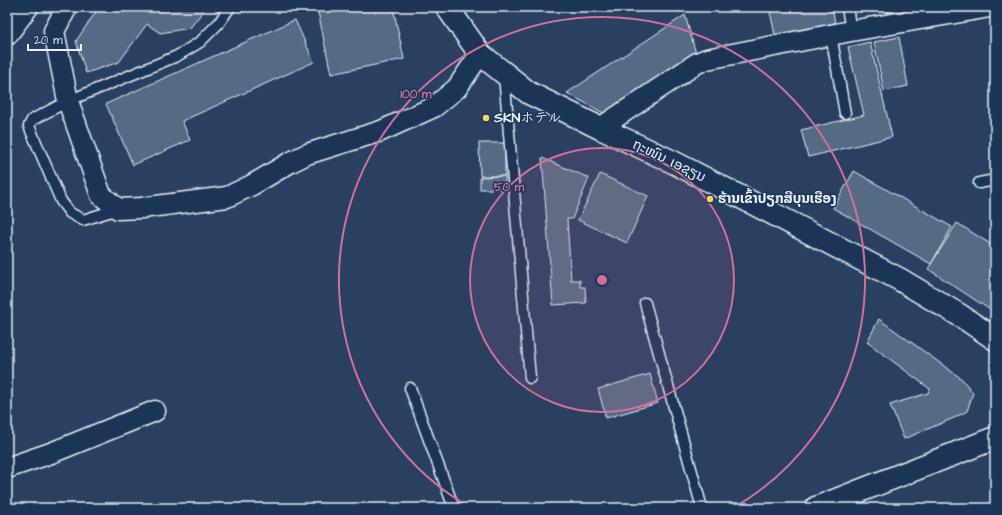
<svg xmlns="http://www.w3.org/2000/svg" width="1002" height="515" font-family="'Architects Daughter','Klee One','Noto Sans Lao',sans-serif">
<rect width="100%" height="100%" fill="#294061"/>
<filter id="ink" filterUnits="userSpaceOnUse"><feTurbulence type="fractalNoise" baseFrequency=".025" numOctaves="2"/><feDisplacementMap in="SourceGraphic" scale="8" xChannelSelector="R" yChannelSelector="G"/><feConvolveMatrix kernelMatrix="1 2 1 2 8 2 1 2 1" color-interpolation-filters="sRGB"/></filter>
<g filter="url(#ink)">
<g fill="#556a83" stroke="#e8f1f8">
<path d="M99,7H206L190,28L160,33L147,24L119,62L86,73L76,41Z"/>
<path d="M317,7H393L404,59L331,74Z"/>
<path d="M769,7H832L835,23L775,35Z"/>
<path d="M886,7H925L888,15Z"/>
<path d="M685,15L697,57L609,116L567,93Z"/>
<path d="M295,20L314,62L182,121L190,140L133,165L106,104Z"/>
<path d="M899,37L908,86L884,91L874,42Z"/>
<path d="M870,42L892,137L808,157L801,130L864,115L848,47Z"/>
<path d="M479,143H505V176H480Z"/>
<path d="M542,158L589,178L572,219H567L571,280H580V287H585L586,303L553,305Z"/>
<path d="M854,171L952,227L931,264L833,208Z"/>
<path d="M600,174L648,196L627,243L578,220Z"/>
<path d="M505,176V189H480V177Z"/>
<path d="M957,223L995,247V313L928,269Z"/>
<path d="M879,319L962,379L973,393L967,411L954,418L904,439L890,405L928,393L930,389L867,342Z"/>
<path d="M650,374L658,403L606,418L598,389Z"/>
</g>
<g fill="none" stroke-linecap="round" stroke-linejoin="round">
<defs>
<g id="lane">
<path d="M847,7L851,31"/>
<path d="M831,35L845,113"/>
<path d="M504,75L530,378"/>
<path d="M979,183L995,180"/>
<path d="M118,209L83,220L70,213L61,201L29,126L32,120L68,101L177,56L200,42L219,23L230,7"/>
<path d="M645,303L702,508"/>
<path d="M410,388L454,508"/>
</g>
<g id="street">
<path d="M67,7L54,31L68,101L101,195L118,209L141,208L227,197L252,185L289,163L307,154L381,131L434,107L457,88L480,54"/>
<path d="M7,35L28,7"/>
<path d="M600,128L697,63L707,59L851,31L990,7"/>
<path d="M7,468L51,453L155,411"/>
</g>
<g id="secondary">
<path d="M447,7L480,54L529,93L600,128L673,162L899,279L961,316L995,339"/>
<path d="M816,508L995,438"/>
</g>
</defs>
<use href="#lane" stroke="#e8f1f8" stroke-width="13"/>
<use href="#street" stroke="#e8f1f8" stroke-width="23"/>
<use href="#secondary" stroke="#e8f1f8" stroke-width="25"/>
<use href="#lane" stroke="#1d3557" stroke-width="10"/>
<use href="#street" stroke="#1d3557" stroke-width="20"/>
<use href="#secondary" stroke="#1d3557" stroke-width="22"/>
</g>
</g>
<circle cx="602" cy="280" r="132" fill="#d16f9a" fill-opacity=".12"/>
<g fill="none" stroke="#d16f9a" stroke-width="2">
<circle cx="602" cy="280" r="132"/>
<path d="M471 508A263 263 0 1 1 733 508"/>
</g>
<g fill="#ffd166" stroke="#1d3557" stroke-width="1.5">
<circle cx="486" cy="118" r="4"/>
<circle cx="710" cy="199" r="4"/>
</g>
<g text-anchor="middle" dominant-baseline="central" stroke-width="3" stroke-linejoin="round" paint-order="stroke">
<g font-size="14" font-weight="bold" fill="#e8f1f8" stroke="#1d3557" text-anchor="start">
<text x="494" y="118">SKNホテル</text>
<text x="718" y="199">ຮ້ານເຂົ້າປຽກສີບຸນເຮືອງ</text>
</g>
<g font-size="14" fill="#e8f1f8" stroke="#1d3557">
<text transform="translate(669 161) rotate(26)">ຖະໜົນ ເອຊຽນ</text>
</g>
</g>
<circle cx="602" cy="280" r="6" fill="#d16f9a" stroke="#1d3557" stroke-width="2"/>
<g font-size="12" text-anchor="middle" font-weight="bold" fill="#d16f9a" stroke="#1d3557" stroke-width="3" stroke-linejoin="round" paint-order="stroke">
<text x="416" y="98">100 m</text>
<text x="509" y="191">50 m</text>
</g>
<rect width="1002" height="515" fill="none" stroke="#1d3557" stroke-width="24"/>
<rect x="12" y="12" width="978" height="491" fill="none" stroke="#e8f1f8" stroke-width="1.5" filter="url(#ink)"/>
<path d="M28 44v6h53v-6" fill="none" stroke="#e8f1f8" stroke-width="2"/>
<text x="34" y="44" font-size="12" fill="#e8f1f8" stroke="#1d3557" stroke-width="3" paint-order="stroke">20 m</text>
</svg>
